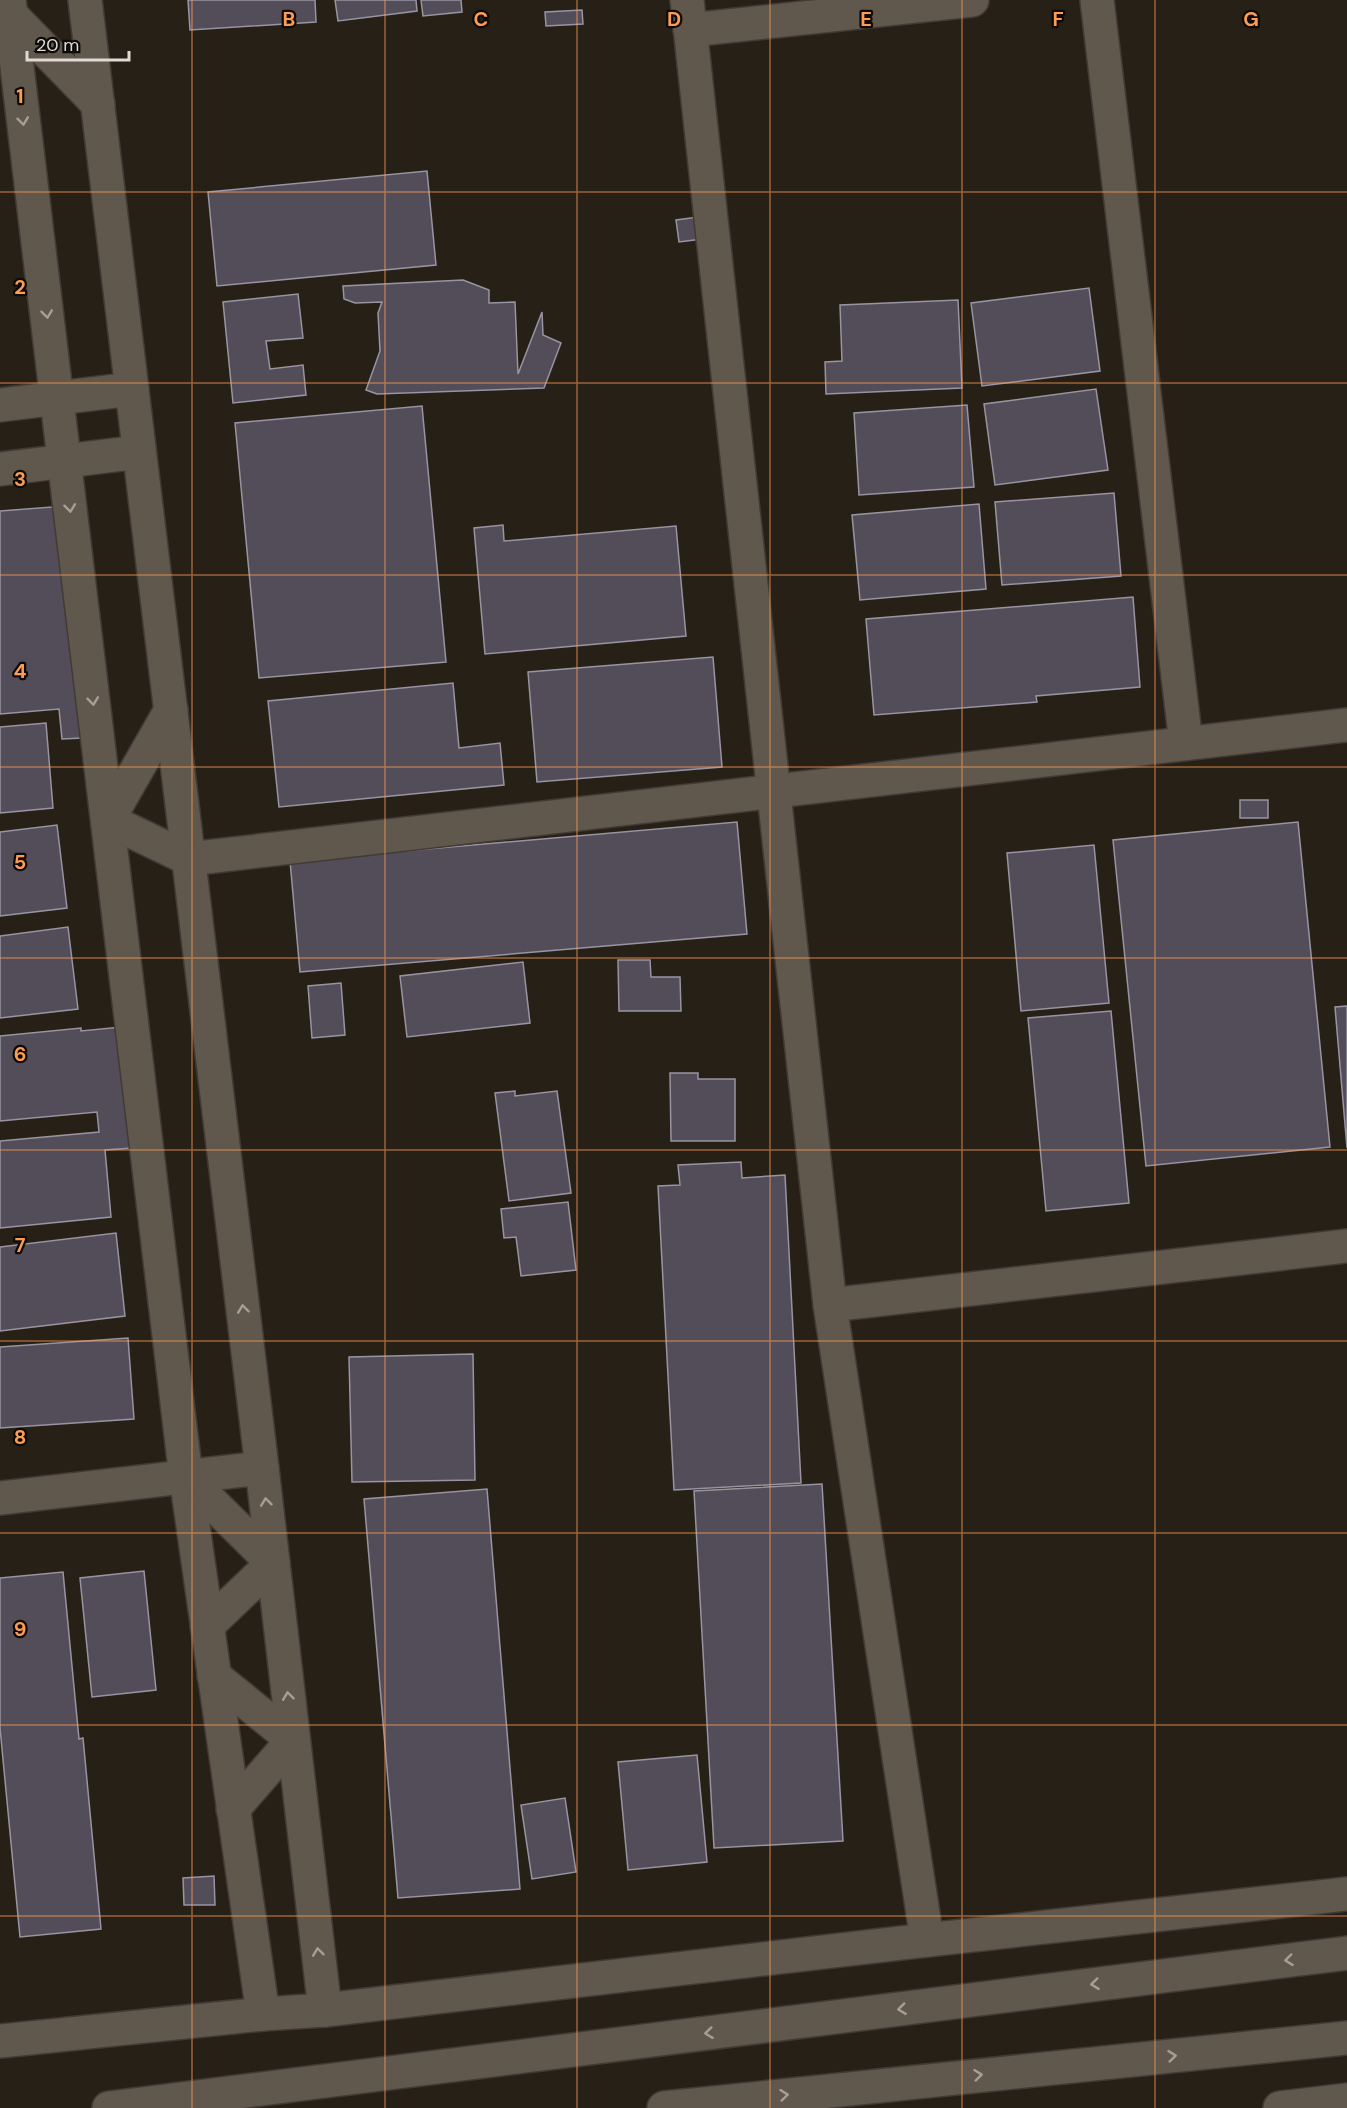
<svg xmlns="http://www.w3.org/2000/svg" width="1347" height="2108" font-family="'DM Sans',sans-serif">
<rect width="100%" height="100%" fill="#272017"/>
<g fill="#524d59" stroke="#9994a1" stroke-width="1.5">
<path d="M188,0H315L316,22L190,30Z"/>
<path d="M335,0H416L417,11L338,21Z"/>
<path d="M421,0H461L462,12L423,16Z"/>
<path d="M582,10L583,24L546,26L545,12Z"/>
<path d="M427,171L436,265L217,286L208,192Z"/>
<path d="M698,217L702,239L679,242L676,220Z"/>
<path d="M463,280L489,290V303L515,302L518,374L542,312L543,335L561,343L544,388L377,394L366,390L380,351L378,313L382,302L355,303L344,299L343,286Z"/>
<path d="M1089,288L1100,371L982,386L971,303Z"/>
<path d="M298,294L303,338L266,341L270,369L303,365L306,395L233,403L223,302Z"/>
<path d="M958,300L962,388L826,394L825,362L842,361L840,305Z"/>
<path d="M1096,389L1108,470L995,485L984,404Z"/>
<path d="M967,405L974,487L859,495L854,413Z"/>
<path d="M422,406L446,662L259,678L235,423Z"/>
<path d="M1114,493L1121,576L1002,585L995,502Z"/>
<path d="M979,504L986,589L860,600L852,515Z"/>
<path d="M65,506L83,738L62,739L59,709L0,714V511Z"/>
<path d="M503,525L504,541L676,526L686,636L485,654L474,528Z"/>
<path d="M1133,597L1140,687L1036,696L1037,702L874,715L866,619Z"/>
<path d="M713,657L722,767L537,782L528,672Z"/>
<path d="M453,683L459,748L500,743L504,785L279,807L268,701Z"/>
<path d="M46,723L53,808L0,813V727Z"/>
<rect x="1240" y="800" width="28" height="18"/>
<path d="M737,822L747,934L300,972L290,861Z"/>
<path d="M1298,822L1330,1147L1146,1166L1113,840Z"/>
<path d="M57,825L67,908L0,916V832Z"/>
<path d="M1094,845L1109,1003L1021,1011L1007,853Z"/>
<path d="M68,927L78,1009L0,1018V936Z"/>
<path d="M618,960H650L651,977H680L681,1011H619Z"/>
<path d="M523,962L530,1023L407,1037L400,976Z"/>
<path d="M341,983L345,1035L312,1038L308,986Z"/>
<path d="M1347,1006V1148L1335,1007Z"/>
<path d="M1111,1011L1129,1203L1046,1211L1028,1018Z"/>
<path d="M121,1027L133,1148L105,1150L111,1217L0,1228V1141L99,1132L97,1112L0,1121V1036L81,1028V1031Z"/>
<path d="M670,1073H698V1079H735V1141H671Z"/>
<path d="M515,1091V1096L557,1091L571,1193L509,1201L495,1093Z"/>
<path d="M741,1162L742,1178L785,1175L801,1483L674,1490L658,1186L680,1185L678,1165Z"/>
<path d="M568,1202L576,1270L521,1276L516,1237L504,1238L501,1209Z"/>
<path d="M116,1233L125,1316L0,1331V1247Z"/>
<path d="M128,1338L134,1419L0,1428V1347Z"/>
<path d="M473,1354L475,1480L352,1482L349,1357Z"/>
<path d="M822,1484L843,1841L714,1848L694,1491Z"/>
<path d="M487,1489L520,1889L398,1898L364,1499Z"/>
<path d="M144,1571L156,1690L92,1697L80,1578Z"/>
<path d="M63,1572L79,1739L83,1738L101,1929L20,1937L0,1728V1578Z"/>
<path d="M697,1755L707,1862L628,1870L618,1762Z"/>
<path d="M565,1798L576,1872L532,1879L521,1805Z"/>
<path d="M214,1876L215,1905H184L183,1878Z"/>
</g>
<g fill="none" stroke-linecap="round" stroke-linejoin="round">
<defs>
<g id="street">
<path d="M9,0L186,1477L263,2014"/>
<path d="M85,0L262,1468L325,2010"/>
<path d="M687,0L830,1305L927,1940"/>
<path d="M1097,0L1186,743"/>
<path d="M11,15L98,104"/>
<path d="M690,30L972,0"/>
<path d="M0,405L132,389"/>
<path d="M0,469L139,452"/>
<path d="M171,710L108,820L189,859L1347,725"/>
<path d="M830,1305L1347,1246"/>
<path d="M186,1477L273,1563L207,1626"/>
<path d="M0,1498L262,1468"/>
<path d="M214,1676L293,1740L233,1809"/>
</g>
<g id="secondary">
<path d="M0,2041L263,2014L325,2010L927,1940L1347,1894"/>
<path d="M109,2108L1347,1953"/>
<path d="M664,2108L1347,2038"/>
<path d="M1280,2108L1347,2100"/>
</g>
</defs>
<use href="#street" stroke="#423b35" stroke-width="36"/>
<use href="#secondary" stroke="#423b35" stroke-width="36"/>
<use href="#street" stroke="#60574d" stroke-width="33"/>
<use href="#secondary" stroke="#60574d" stroke-width="33"/>
</g>
<defs><path id="oneway-chevron" d="M-2-3.5L2.5 0L-2 3.5" fill="none" stroke-width="1.6" stroke-linecap="round" stroke-linejoin="round" transform="scale(1.5)"/></defs>
<g stroke="#a69f97">
<use href="#oneway-chevron" transform="translate(23 121) rotate(83)"/>
<use href="#oneway-chevron" transform="translate(47 314) rotate(83)"/>
<use href="#oneway-chevron" transform="translate(70 508) rotate(83)"/>
<use href="#oneway-chevron" transform="translate(93 701) rotate(83)"/>
<use href="#oneway-chevron" transform="translate(243 1309) rotate(-97)"/>
<use href="#oneway-chevron" transform="translate(266 1502) rotate(-97)"/>
<use href="#oneway-chevron" transform="translate(288 1696) rotate(-97)"/>
<use href="#oneway-chevron" transform="translate(318 1952) rotate(-97)"/>
<use href="#oneway-chevron" transform="translate(1289 1960) rotate(173)"/>
<use href="#oneway-chevron" transform="translate(1095 1984) rotate(173)"/>
<use href="#oneway-chevron" transform="translate(902 2009) rotate(173)"/>
<use href="#oneway-chevron" transform="translate(709 2033) rotate(173)"/>
<use href="#oneway-chevron" transform="translate(1172 2056) rotate(-6)"/>
<use href="#oneway-chevron" transform="translate(978 2075) rotate(-6)"/>
<use href="#oneway-chevron" transform="translate(784 2095) rotate(-6)"/>
</g>
<path fill="none" stroke="#fc9d53" stroke-width="1.5" stroke-opacity="0.55" d="M192,0V2108M385,0V2108M577,0V2108M770,0V2108M962,0V2108M1155,0V2108M0,192H1347M0,383H1347M0,575H1347M0,767H1347M0,958H1347M0,1150H1347M0,1341H1347M0,1533H1347M0,1725H1347M0,1916H1347"/>
<g font-size="20" text-anchor="middle" font-weight="bold" fill="#fc9d53" stroke="#0e0a07" stroke-width="4.5" stroke-linejoin="round" paint-order="stroke">
<text x="289" y="26">B</text>
<text x="481" y="26">C</text>
<text x="674" y="26">D</text>
<text x="866" y="26">E</text>
<text x="1058" y="26">F</text>
<text x="1251" y="26">G</text>
<text x="20" y="103">1</text>
<text x="20" y="294">2</text>
<text x="20" y="486">3</text>
<text x="20" y="678">4</text>
<text x="20" y="869">5</text>
<text x="20" y="1061">6</text>
<text x="20" y="1252">7</text>
<text x="20" y="1444">8</text>
<text x="20" y="1636">9</text>
</g>
<path d="M27 51v9h102v-9" fill="none" stroke="#dfdad4" stroke-width="3"/>
<text x="36" y="51" font-size="18" fill="#dfdad4" stroke="#0e0a07" stroke-width="4.5" paint-order="stroke">20 m</text>
</svg>
